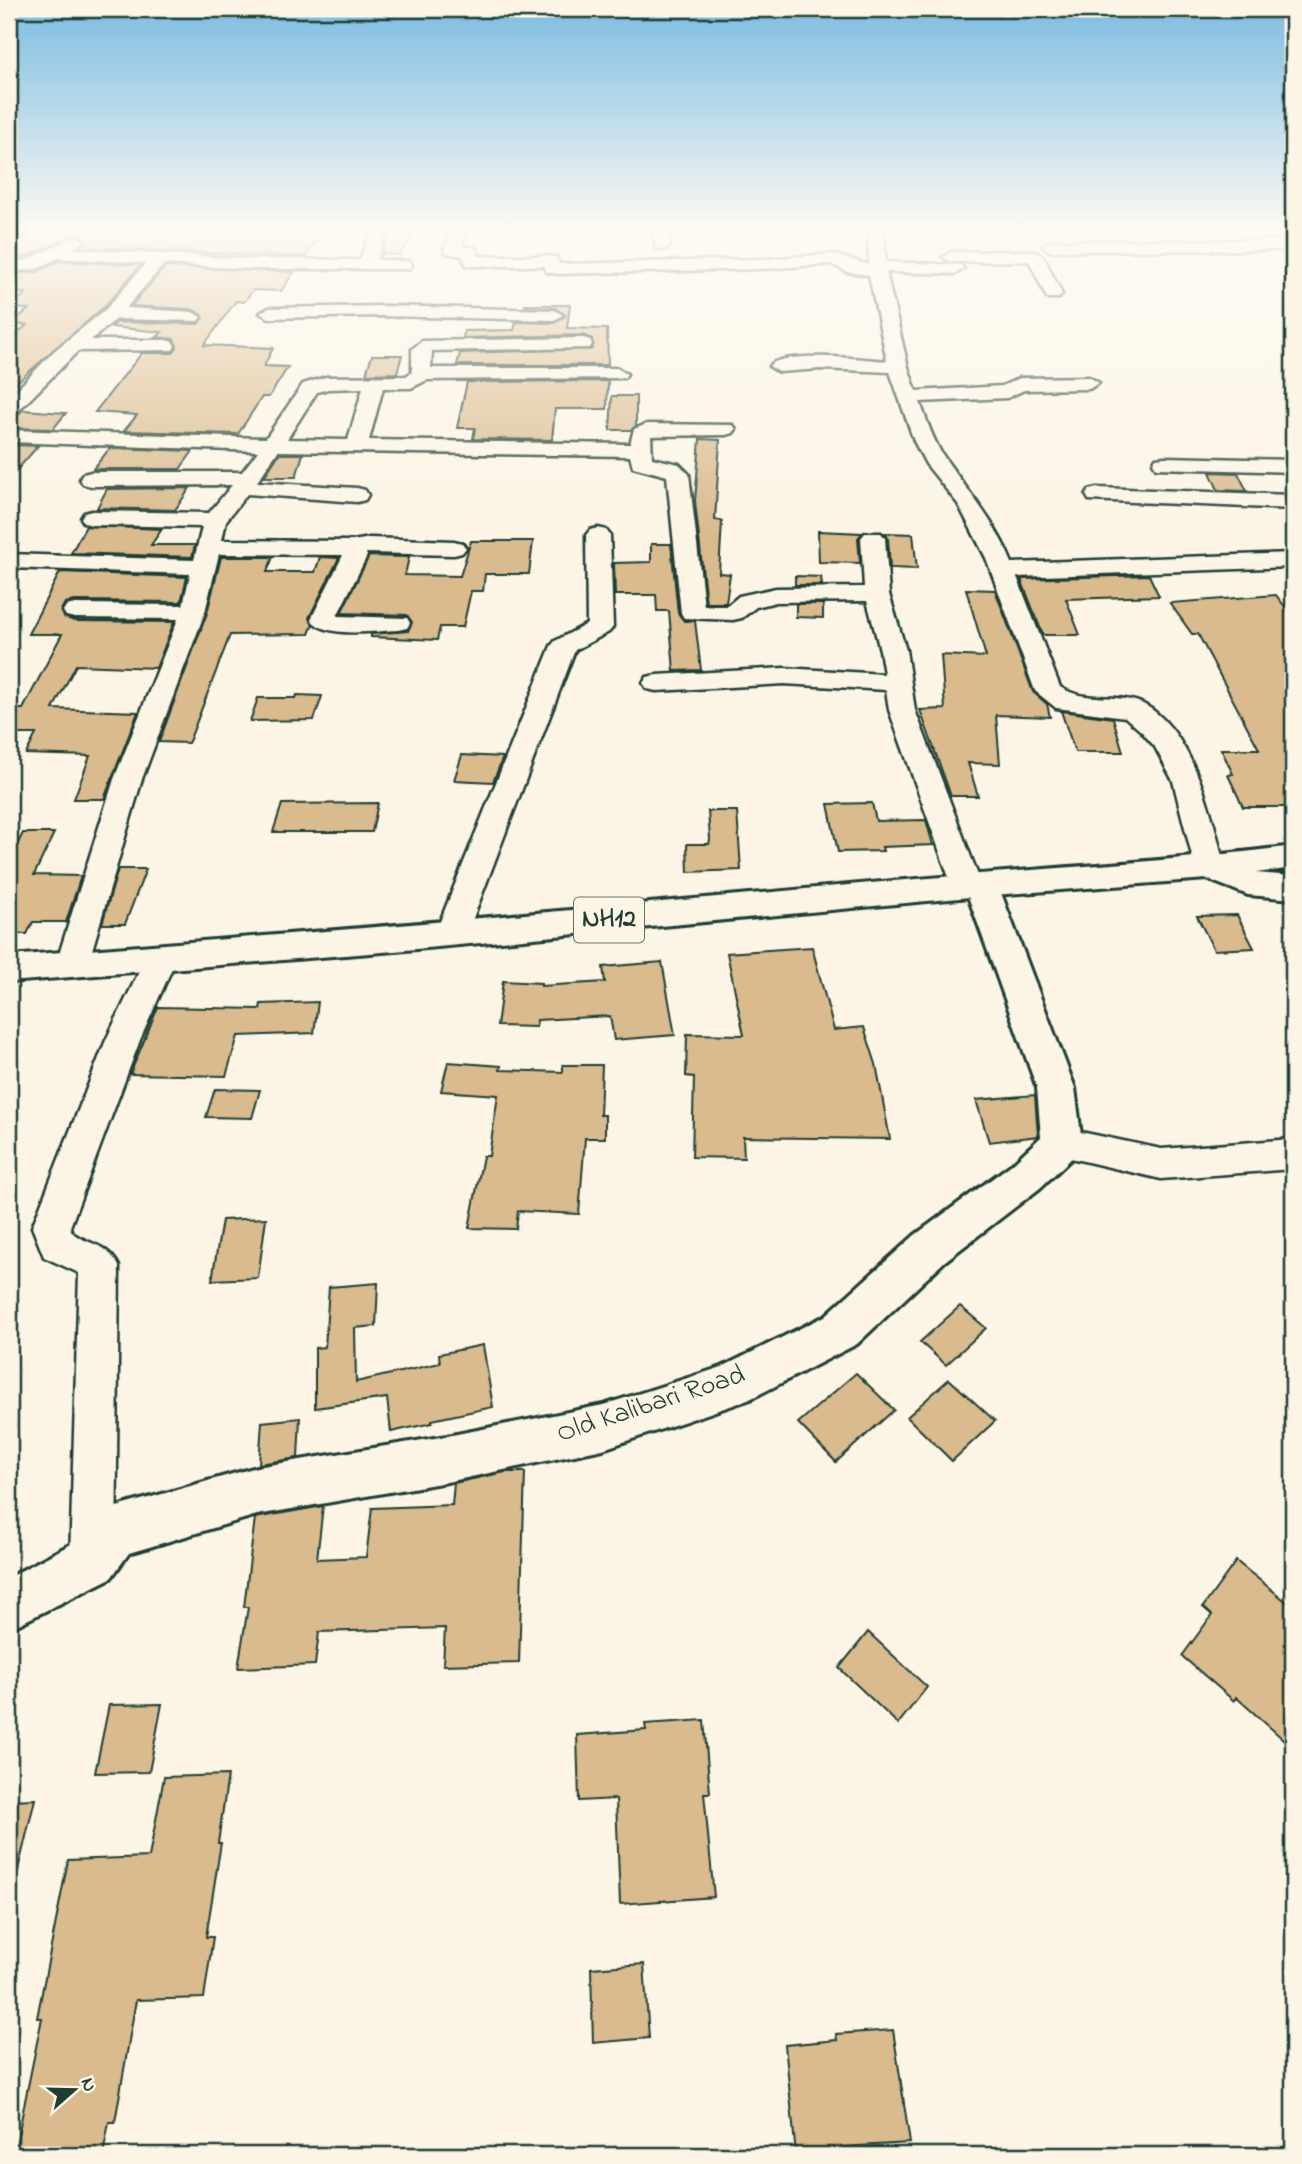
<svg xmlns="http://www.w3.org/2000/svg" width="1302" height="2164" font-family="'Indie Flower',sans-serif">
<rect width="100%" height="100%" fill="#fcf5e5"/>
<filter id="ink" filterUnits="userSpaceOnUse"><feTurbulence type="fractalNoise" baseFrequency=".0143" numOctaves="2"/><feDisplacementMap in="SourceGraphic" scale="14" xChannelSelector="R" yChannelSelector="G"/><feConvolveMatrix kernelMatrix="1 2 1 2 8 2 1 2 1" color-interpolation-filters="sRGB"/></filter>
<g filter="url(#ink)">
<g fill="#d9bb8d" stroke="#1f3d34" stroke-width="2">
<path d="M9,232H275L321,233L305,257L81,247L87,241L75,234L26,257L9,259Z"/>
<path d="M389,232H414L400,255L382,254Z"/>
<path d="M58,261L141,265L104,307L9,389V340L27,325L10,324L29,309L9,308L26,293L9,292V274L37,272Z"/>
<path d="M165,267L294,272L281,291L253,290L244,302L236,301L204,345L273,348L264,366L288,367L269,397H262L238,434L124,431L137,415L95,412L142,353H173L177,347L174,339L157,337L162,332L111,327L117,322L198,324L203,319L202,315L192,309L131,306Z"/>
<path d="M525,305H570L567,328L607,329L608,365H457L460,353L592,349V339L583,335L463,338L464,331L514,330L516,322L554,323L565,316L555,308L525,307Z"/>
<path d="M372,355H402L397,373L366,374Z"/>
<path d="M608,381L607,409H555L552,440L473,439L475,428H457L467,382Z"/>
<path d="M612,396H636V426L631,430H610Z"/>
<path d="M23,410L66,413L53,429L9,428V423Z"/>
<path d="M700,439L720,440L715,520L722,521L719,573L730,574L726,603H706L695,501Z"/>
<path d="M9,445L38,446L9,479Z"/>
<path d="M110,448L193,451L180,469H93Z"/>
<path d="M279,454H303L296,477H264Z"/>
<path d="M1210,472L1238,473L1247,491L1218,490Z"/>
<path d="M190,488L175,510L97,508L107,489Z"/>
<path d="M86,526L162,529L151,545H195L192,557L71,553Z"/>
<path d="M818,531L862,533L858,538L860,563L819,562Z"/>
<path d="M885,533L913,534L917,569L890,568L888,538Z"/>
<path d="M471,541H533L529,574H485L483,591H471L463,627H440L437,640L371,637V634L408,631L412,622L407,615L341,613L369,556L409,557L405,575L460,576Z"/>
<path d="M651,544H671L678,613L684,621H695L701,670L674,671L669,611H657L656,595H615L614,563L651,562Z"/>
<path d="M221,557H273L267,572H315L320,557L339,558L309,618L313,624L309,634L230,635L190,739L188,743L159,742L207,613Z"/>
<path d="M60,572L187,577L181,602L75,601L65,603L61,610L64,617L74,621L174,622L156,668L76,665L53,709L138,712L104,799H74L90,756L26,754L36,734H9V709H23L62,634H28Z"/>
<path d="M1149,575L1159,596L1066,599L1080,635H1043L1021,579Z"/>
<path d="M795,576L821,577L822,585H795Z"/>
<path d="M966,589L995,590L1033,692L1047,704L1050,717L996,715L1000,764L968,763L978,796H951L920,710L945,709L941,655L986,657Z"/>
<path d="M1276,595L1293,617V807H1243L1228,775L1233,774L1221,749H1259L1198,634H1192L1170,603Z"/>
<path d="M796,604H823V618L796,617Z"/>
<path d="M297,695L322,696L314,720L250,721L258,698H296Z"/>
<path d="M1061,711L1113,718L1123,752H1075Z"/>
<path d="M462,755L503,757L493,782L454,780Z"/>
<path d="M378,803L372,832H273L282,804Z"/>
<path d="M872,803L876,821L926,820L933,845L882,847L883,851L838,852L828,804Z"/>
<path d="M708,811H737L741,870L688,872L687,844H709L710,839Z"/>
<path d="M23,833H54L34,875L81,876L66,922H33L27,934H9V861Z"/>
<path d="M118,869H146L125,924H102Z"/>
<path d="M1237,915L1254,948L1214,950L1197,916Z"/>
<path d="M812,947L834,1030L864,1027L876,1064L890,1139L743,1137L744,1158L692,1157L694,1077L686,1076L687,1034L744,1035L727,953Z"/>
<path d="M662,962L675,1035L614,1040L610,1016L537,1020L536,1027L497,1026L503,981L541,983V986L605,982L603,967Z"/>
<path d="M318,1002L314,1033L238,1036L226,1076L130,1074L158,1007L260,1009L261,1004Z"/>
<path d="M448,1062L501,1066L500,1070L563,1072V1065H602L600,1115H605V1138H585L579,1214L518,1211L516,1229L469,1228L483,1156H489L498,1095L441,1091Z"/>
<path d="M215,1089L260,1090L252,1118L206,1117Z"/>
<path d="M1035,1095L1038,1136L989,1142L976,1100Z"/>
<path d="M266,1218L258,1278L212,1280L222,1220Z"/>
<path d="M378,1283L376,1326L355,1328L356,1382L440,1363L439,1354L483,1345L493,1407L432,1420V1423L391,1432L387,1398L315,1408V1348L325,1347L329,1287Z"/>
<path d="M960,1306L986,1328L946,1365L920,1342Z"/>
<path d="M856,1373L894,1410L836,1462L798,1423Z"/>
<path d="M949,1379L995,1421L952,1461L907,1417Z"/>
<path d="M300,1418L298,1458L259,1464L262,1422Z"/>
<path d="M505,1472H525L519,1663L443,1665L445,1628L319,1632L315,1665L238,1668L248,1607H244L255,1518L323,1506L317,1559L366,1557L372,1508L452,1505L454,1483Z"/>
<path d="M1236,1561L1293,1607V1748L1236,1697L1234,1701L1182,1656L1212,1615L1203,1607Z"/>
<path d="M868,1632L927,1687L898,1724L839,1668Z"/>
<path d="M162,1704L149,1772L95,1773L109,1705Z"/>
<path d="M704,1720L710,1793H704L714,1897L620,1904L616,1799L579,1801L577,1735L646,1730L645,1724Z"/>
<path d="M228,1775L218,1843H221L206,1937H213L204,1998L136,2000L115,2122H109L103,2155H14L42,2018H37L68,1860L149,1857L164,1777Z"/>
<path d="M35,1799L18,1870L9,1869V1800Z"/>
<path d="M644,1964L649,2038L593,2043L591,1968Z"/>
<path d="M893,2030L910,2143L842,2147V2153L796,2155L785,2045L837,2040L836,2034Z"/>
</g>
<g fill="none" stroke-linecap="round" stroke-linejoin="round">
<defs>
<g id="street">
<path d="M371,232H387L377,260L409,261L412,265L409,269H249L164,264L126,308L192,312L201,317L198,321L116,319L91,340H166L173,342L175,346L173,350L78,351L16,413L9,415V398L54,351L106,309L146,263L57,258L37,269L9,272V262L27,260L76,236L84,241L74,249L249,259L360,260Z"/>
<path d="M451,232H467L462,246L476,248L479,256H550L556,257L560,264L763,259L833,254L869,265L868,232H884L886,262L961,265L964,269L955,274L886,272L908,367L916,391L1002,386L1020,378L1089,377L1099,383L1089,389L1024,390L1007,398L920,402C927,421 933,441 944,457C969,493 995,521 1012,563L1293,553V567H1291L1017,577L1060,687C1086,704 1118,692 1143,704C1193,730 1213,818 1225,868L1221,875L1210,878L1199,875L1195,868L1173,781L1155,747L1142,732L1125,717L1056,708L1035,691L986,558L958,504L926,464L914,441L890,372L821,369L779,372L769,366C782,350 865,359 887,361L869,275L847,272L831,264L763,269L558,274L547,272L544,266H472L466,265L462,256L446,253L444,249Z"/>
<path d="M653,232H669L670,245L668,249H656Z"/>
<path d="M1293,240V250L1050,251L1042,246L1050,241Z"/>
<path d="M1035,251L1043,256L1062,294L1059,298H1047L1029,261L951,262L943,257L951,252Z"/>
<path d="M382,306L554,310L563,315L554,320L382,316L269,318L260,313L269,308Z"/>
<path d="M583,338L590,340L592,344L590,348L432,351L431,368H617L627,374L624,378L427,380L411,388H383L369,440L630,444L634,429L647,424L733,425L736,429L733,433L726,435L651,436L652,458L679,464L689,474L704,606H727L739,596L776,588L864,587L861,538L865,533H881L885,538L889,594L906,650L915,710L982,886L978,893L967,896L956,893L952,886L889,710L886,690L784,684L656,691L647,689L643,683L647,677L656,675L784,668L884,674L880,650L867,601L776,602L756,607L742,618L733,620L684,618L681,613L667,476L633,467L630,456L278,451L257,482L357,488L365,490L368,495L365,500L357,502L247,494L226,521L222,540L353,541L370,538L454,541L462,543L466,548L462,553L454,555L366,553L367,556L337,616L407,618L410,623L407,628L398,630C375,631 324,639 311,619L343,555L219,554L205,612L142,779L88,964L83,972L72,976L61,972L56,964L114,779L178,619L75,618L66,616L63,611L66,606L75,604L183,605L190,574L9,568V554L194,560L202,527L92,525L84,523L81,518L84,513L92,511L209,513L232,485L91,486L83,484L80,479L83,474L91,472H242L258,451L9,442V430L266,438L303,384L326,377L406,376L412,372V349L422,341ZM363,388L348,440L287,439L317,392L328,389Z"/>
<path d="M1164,457L1293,460V472L1156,468L1153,463L1156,458Z"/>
<path d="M1097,488L1293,495V509L1089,500L1086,495L1089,490Z"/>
<path d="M598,528L606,530L610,535L613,627L609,632L575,650L467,934L462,942L451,945L440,942L435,934L551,646L555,641L587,624L586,535L590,530Z"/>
<path d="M161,945L172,949L177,957L140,1040L70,1227C74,1244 105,1238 119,1266L116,1560L109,1576L93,1583L77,1576L70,1560L79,1273L44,1257L32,1227L106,1040L150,949Z"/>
<path d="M1062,1128L1161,1149L1293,1139V1169L1161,1179L1049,1153L1044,1143L1049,1133Z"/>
</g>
<path id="secondary" d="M981,874L993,877L998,885L1075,1088L1082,1143L1076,1154L1040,1188L945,1261L857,1344L748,1400L603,1449L447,1482L257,1515L129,1553L111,1578L9,1629V1577L75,1542L96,1516L113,1508L257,1467L447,1436L603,1405L722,1367L825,1316L915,1235L1012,1164L1041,1137L1037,1088L964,885L969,877Z"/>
<path id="highway" d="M1293,846V868L1256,873L1293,876V899L1248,895L1207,879L981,896L395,951L9,982V956C304,934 599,908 893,881C1026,869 1160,863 1293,846Z"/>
</defs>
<use href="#street" stroke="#1f3d34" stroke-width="5"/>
<use href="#secondary" stroke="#1f3d34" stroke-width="6"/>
<use href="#highway" stroke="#1f3d34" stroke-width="6"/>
<use href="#street" fill="#fcf5e5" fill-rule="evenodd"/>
<use href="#secondary" fill="#fcf5e5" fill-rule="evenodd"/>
<use href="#highway" fill="#fcf5e5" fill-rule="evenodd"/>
</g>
</g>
<linearGradient id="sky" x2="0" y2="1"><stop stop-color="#7cbce1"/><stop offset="0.43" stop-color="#fefaf3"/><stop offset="1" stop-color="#fefaf3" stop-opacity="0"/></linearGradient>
<rect width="1302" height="535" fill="url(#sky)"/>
<g text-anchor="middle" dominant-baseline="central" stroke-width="5" stroke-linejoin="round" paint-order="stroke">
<rect fill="#fcf5e5" stroke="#617469" stroke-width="2" x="574" y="897.5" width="70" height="45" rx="5"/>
<g font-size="26" font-weight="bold" fill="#1f3d34">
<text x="609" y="920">NH12</text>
</g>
<g font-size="28" fill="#1f3d34" stroke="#fcf5e5">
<text transform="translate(651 1405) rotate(-18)">Old Kalibari Road</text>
</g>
</g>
<rect width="1302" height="2164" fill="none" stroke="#fcf5e5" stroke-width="35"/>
<rect x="18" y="18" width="1267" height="2129" fill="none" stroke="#1f3d34" stroke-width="2.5" filter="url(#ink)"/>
<g transform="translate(74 2090) rotate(70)" stroke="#fcf5e5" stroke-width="5" paint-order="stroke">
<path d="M0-5L12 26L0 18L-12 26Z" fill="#1f3d34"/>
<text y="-10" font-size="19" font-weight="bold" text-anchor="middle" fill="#1f3d34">N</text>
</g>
</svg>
